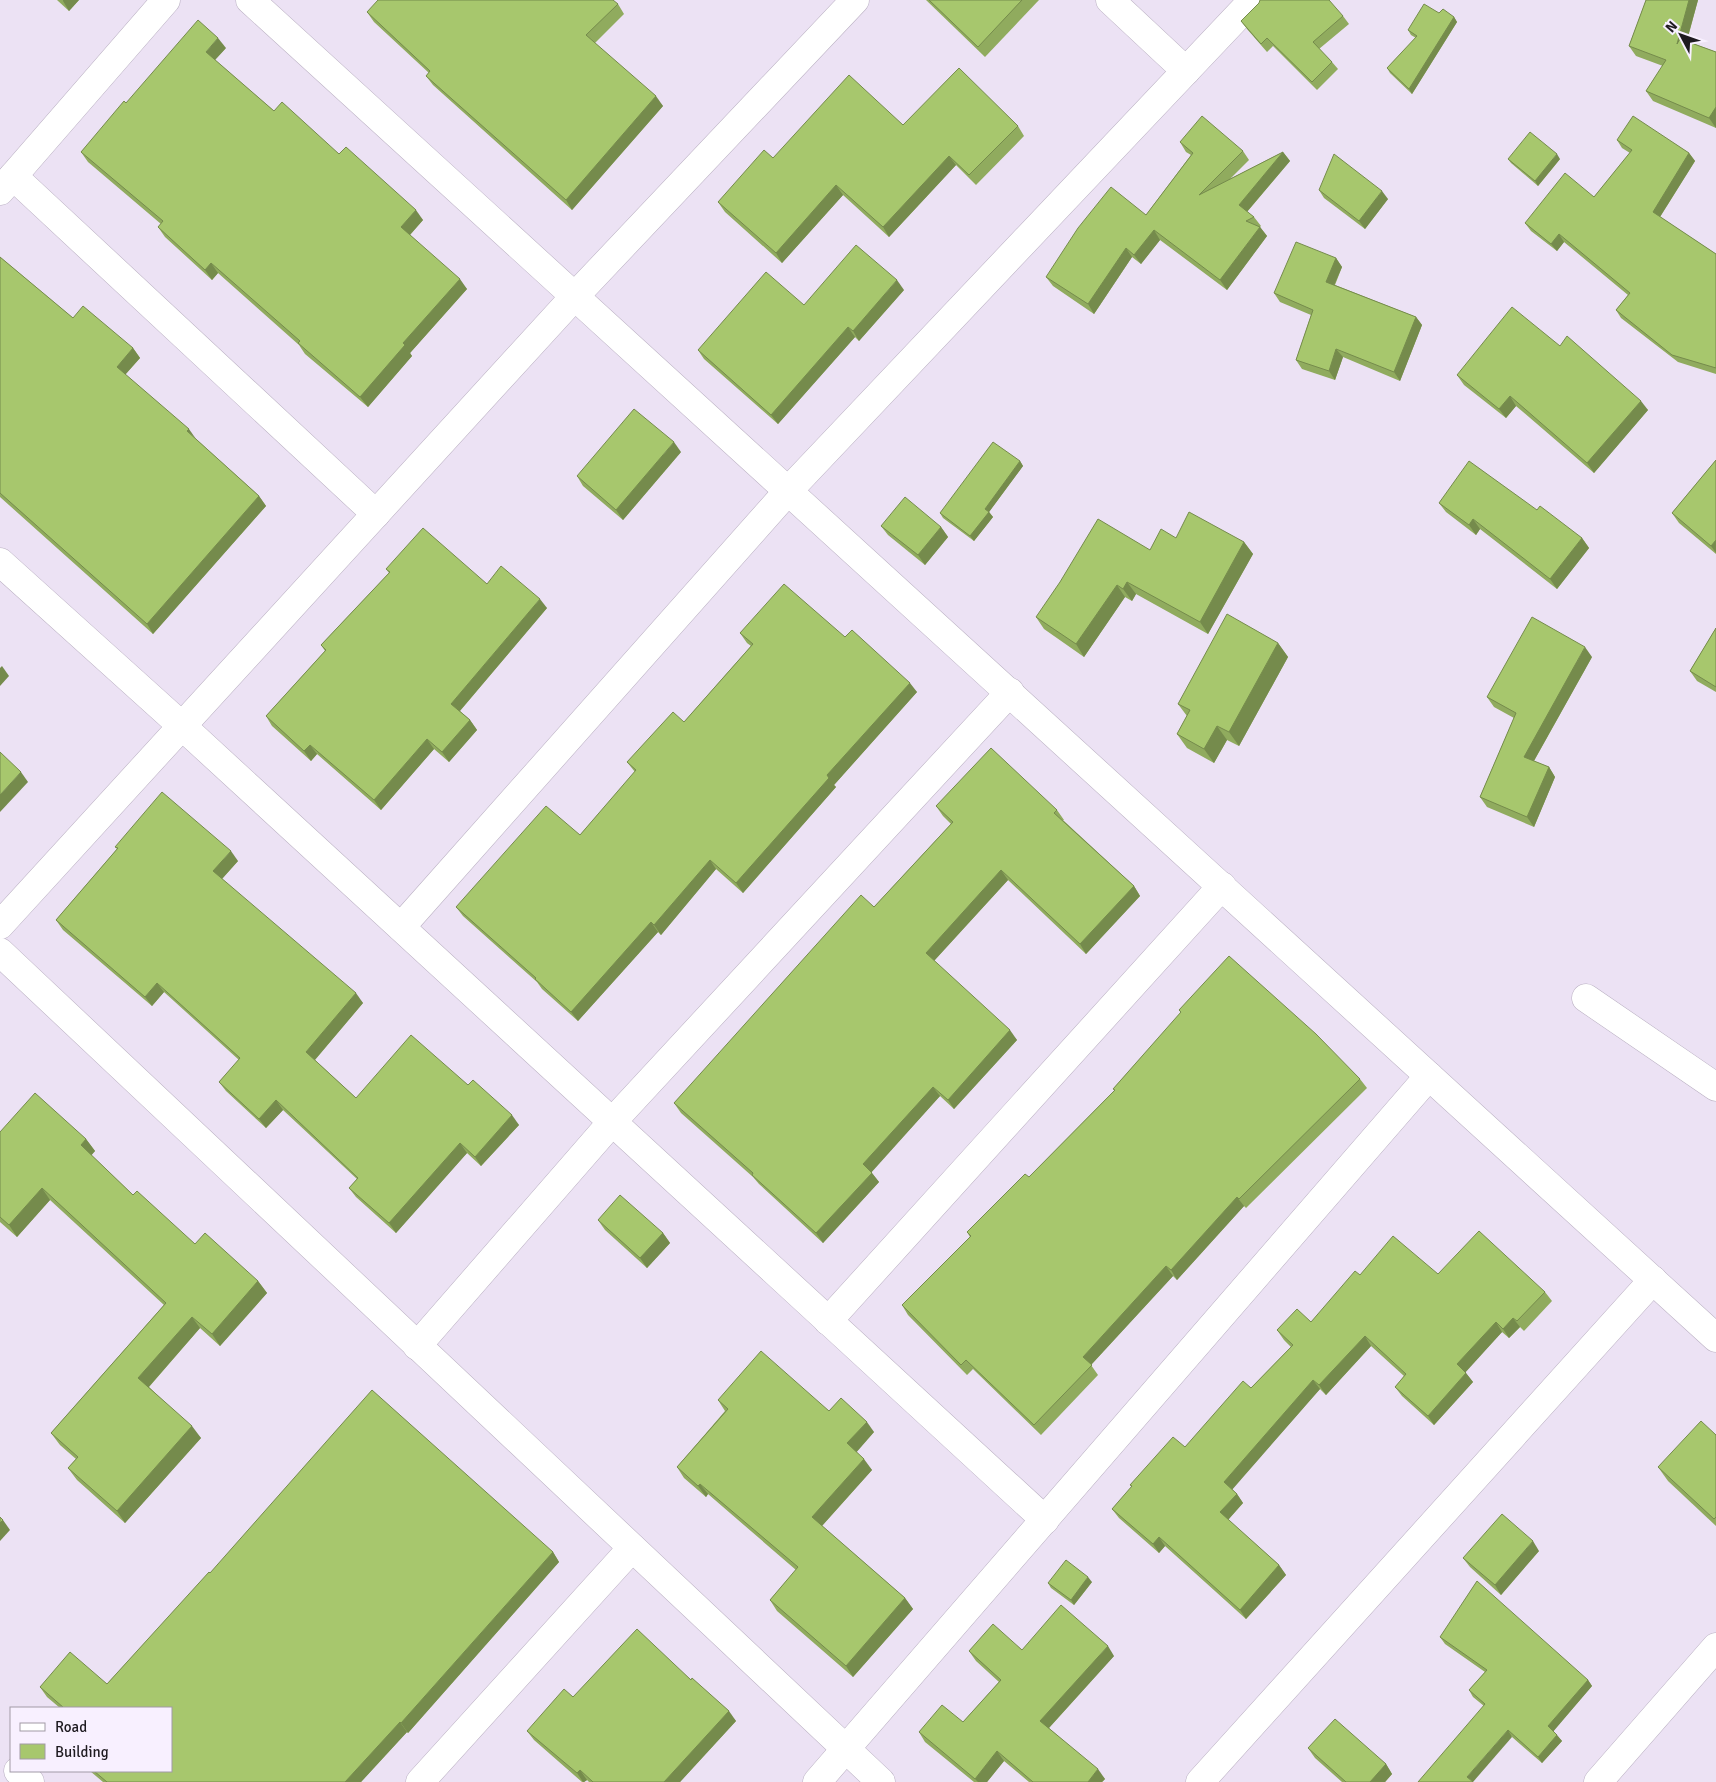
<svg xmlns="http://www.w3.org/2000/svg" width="1716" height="1782" font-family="Signika,sans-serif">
<rect width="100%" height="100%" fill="#ece2f4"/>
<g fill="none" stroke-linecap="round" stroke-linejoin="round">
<defs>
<g id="street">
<path d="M250,0L1716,1338"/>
<path d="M1110,0L1186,71"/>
<path d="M13,176L376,514"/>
<path d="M0,191L166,0"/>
<path d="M0,562L182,726L1045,1520"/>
<path d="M0,925L575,296L855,0"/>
<path d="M401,927L788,491L1253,0"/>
<path d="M0,952L881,1782"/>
<path d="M1586,998L1716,1087"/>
<path d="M828,1321L1222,886"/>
<path d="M417,1346L612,1122L1010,692"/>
<path d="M18,1771L30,1782"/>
<path d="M420,1782L632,1548"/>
<path d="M817,1782L1429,1076"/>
<path d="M1200,1782L1653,1280"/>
<path d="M1598,1782L1716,1647"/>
</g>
</defs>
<use href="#street" stroke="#bab0c2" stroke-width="29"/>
<use href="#street" stroke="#fff" stroke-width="28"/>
</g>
<g fill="#90ab5e">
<path d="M57,0H79L69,11Z"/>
<path d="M926,0H1039L985,57Z"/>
<path d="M1646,0H1698L1687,41L1716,52V128L1653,101L1646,91L1663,66L1636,56L1629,46Z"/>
<path d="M618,4L624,14L595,43L663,106L572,210L433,85L426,76L429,73L374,22L367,12Z"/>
<path d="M1343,16L1349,24L1319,49L1332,62L1338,69L1317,90L1273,46L1267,52L1247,29L1241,21Z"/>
<path d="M1454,17L1457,22L1412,94L1390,73L1387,68L1416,38L1411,35L1408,30Z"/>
<path d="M226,48L215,60L274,111L339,154L423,220L410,235L467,289L410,353L412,356L368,407L305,354L299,345L218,273L212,280L165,237L158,227L161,224L88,162L81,152L126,103Z"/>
<path d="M903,125L1018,126L1024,136L976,185L956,165L889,237L843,195L782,263L725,212L718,202L773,158Z"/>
<path d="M1617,140L1689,153L1695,161L1660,217L1716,254V374L1678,362L1621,318L1616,310L1628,295L1564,242L1557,251L1531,231L1525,223L1594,197L1630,153L1622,148Z"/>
<path d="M1180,142L1243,151L1249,160L1230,179L1283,152L1290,161L1247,212L1254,217L1261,226L1260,227L1267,236L1227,290L1160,240L1141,264L1132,257L1094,314L1053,286L1046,277L1146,215L1191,155L1186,152Z"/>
<path d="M1508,159H1560L1538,186L1511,163Z"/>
<path d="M1319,190L1388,199L1365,229L1324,198Z"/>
<path d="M0,257L73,318L133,348L140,358L125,375L259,496L266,506L153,634L0,497Z"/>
<path d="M1336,258L1342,267L1335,285L1416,317L1422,325L1400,381L1343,357L1335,380L1302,369L1296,360L1311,315L1280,302L1274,293Z"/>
<path d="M904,290L859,341L855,337L778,424L704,359L698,350L804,305Z"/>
<path d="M1560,346L1648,410L1594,473L1516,406L1506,418L1464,385L1457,375Z"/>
<path d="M681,452L623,520L583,486L577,476Z"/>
<path d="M1716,460V554L1679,523L1672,513Z"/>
<path d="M1020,461L1023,466L989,512L993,517L974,541L943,518L940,513Z"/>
<path d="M1439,503L1537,510L1582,538L1589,548L1557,589L1480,529L1476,535L1446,512Z"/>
<path d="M881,526L941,527L948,537L925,565L888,535Z"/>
<path d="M1176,538L1244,542L1253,554L1208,634L1136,594L1132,601L1125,597L1084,657L1044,629L1036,617L1150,550Z"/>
<path d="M386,569L487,584L547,608L460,711L470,720L477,730L449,762L434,749L381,810L317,754L311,761L272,726L266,716L325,651L321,645L389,573Z"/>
<path d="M1716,628V692L1697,681L1690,671Z"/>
<path d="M740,633L845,637L917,692L834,785L836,787L743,893L716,869L661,935L658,932L578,1021L542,989L537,982L463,916L456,907L580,835L635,772L627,762L684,722L751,646L747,643Z"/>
<path d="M1278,643L1288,657L1239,746L1227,740L1214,763L1187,748L1177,734L1187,716L1178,704Z"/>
<path d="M1592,657L1534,761L1549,767L1555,777L1534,827L1487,807L1480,797L1514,718L1494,707L1487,697Z"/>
<path d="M936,806L1057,810L1064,820H1063L1134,886L1140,896L1086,954L1008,880L934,961L1017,1040L954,1109L940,1096L871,1172L879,1182L823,1243L759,1184L753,1177L681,1113L674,1103L874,907L951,824L943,816Z"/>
<path d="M115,847L238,861L222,879L363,1003L315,1060L356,1098L468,1085L519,1125L481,1166L467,1153L396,1233L356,1197L349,1188L357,1179L283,1110L266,1128L226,1091L219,1082L239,1060L164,992L152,1006L63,930L56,920L117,849Z"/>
<path d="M1179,1010L1360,1079L1367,1088L1246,1208L1244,1206L1177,1280L1173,1276L1091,1365L1098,1375L1041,1435L973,1369L967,1375L908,1315L902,1305L970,1237L967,1232L1029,1177L1115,1090L1113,1089L1181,1013Z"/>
<path d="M0,1132L86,1139L95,1151L91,1155L133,1195L195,1244L258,1281L267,1293L220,1346L200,1328L149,1387L201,1438L125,1523L77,1480L68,1468L76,1459L60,1445L51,1433L164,1305L50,1200L17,1237L0,1222Z"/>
<path d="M598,1220L663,1233L670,1243L647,1268L605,1230Z"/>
<path d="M1438,1274L1545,1292L1552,1301L1524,1331L1520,1327L1509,1338L1502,1332L1465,1372L1473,1382L1434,1425L1402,1396L1395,1387L1404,1376L1371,1346L1326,1395L1320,1389L1232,1489L1237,1494L1243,1503L1228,1520L1279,1565L1286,1575L1246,1619L1165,1546L1159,1553L1119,1518L1112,1509L1132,1487L1130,1485L1185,1447L1251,1388L1291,1347L1284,1340L1277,1330L1311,1322L1360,1275Z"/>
<path d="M718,1400L829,1411L874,1432L856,1452L872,1470L822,1526L905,1598L913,1609L853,1677L777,1611L770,1600L796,1570L708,1494L706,1497L684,1478L677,1467L725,1411Z"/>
<path d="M1716,1435V1526L1668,1481L1658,1467Z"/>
<path d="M1539,1551L1501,1595L1470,1567L1463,1558Z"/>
<path d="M553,1552L559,1562L408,1733L407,1732L361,1782H103L90,1771H171V1708H60L47,1697L40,1687L107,1684L210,1573Z"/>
<path d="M1092,1582L1074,1605L1051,1588L1048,1583Z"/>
<path d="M1440,1637L1588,1680L1592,1686L1553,1731L1562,1741L1542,1763L1512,1737L1484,1706L1473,1697L1469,1690L1485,1672L1445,1644Z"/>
<path d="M1022,1650L1114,1656L1049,1728L1105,1779L1102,1782H1029L1004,1761L987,1782H974L925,1742L919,1732L963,1722L999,1682L976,1661L969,1651Z"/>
<path d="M691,1680L736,1721L680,1782H589L587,1780L584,1782H582L534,1740L527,1731L573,1697Z"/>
<path d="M1308,1748L1386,1764L1392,1774L1385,1782H1342L1315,1758Z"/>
</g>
<g fill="#758b4c">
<path d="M63,0H79L69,11L63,1Z"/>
<path d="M1689,0H1698L1683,54L1677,44Z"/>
<path d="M1454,17L1457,22L1412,94L1409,89Z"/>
<path d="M218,38L226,48L213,62L206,52Z"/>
<path d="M656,96L663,106L572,210L566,200Z"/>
<path d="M1716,107V128L1709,118Z"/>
<path d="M1283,152L1290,161L1245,214L1239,205Z"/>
<path d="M1689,153L1695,161L1658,220L1653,212Z"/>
<path d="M1557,154L1560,159L1538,186L1535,181Z"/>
<path d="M949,156L956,165L889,237L883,227Z"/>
<path d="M836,185L843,195L782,263L776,253Z"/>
<path d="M1382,191L1388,199L1365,229L1359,221Z"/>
<path d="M416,210L423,220L408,237L401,227Z"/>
<path d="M1260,227L1267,236L1227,290L1220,280Z"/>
<path d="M1154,230L1160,240L1141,264L1134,255Z"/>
<path d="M1559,234L1564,242L1557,251L1551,244Z"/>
<path d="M1126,248L1132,257L1094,314L1088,304Z"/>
<path d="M1336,258L1342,267L1332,290L1326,282Z"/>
<path d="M211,263L218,273L212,280L205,270Z"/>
<path d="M460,279L467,289L410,353L412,356L368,407L360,397L403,343Z"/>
<path d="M897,280L904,290L859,341L853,331Z"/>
<path d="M1416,317L1422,325L1400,381L1394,372Z"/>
<path d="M848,327L855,337L778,424L771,415Z"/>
<path d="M133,348L140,358L123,377L117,367Z"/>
<path d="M1336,349L1343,357L1335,380L1329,371Z"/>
<path d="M1510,396L1516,406L1506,418L1499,409Z"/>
<path d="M1641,401L1648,410L1594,473L1587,463Z"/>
<path d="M189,429L196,439L187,431Z"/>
<path d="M674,442L681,452L623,520L616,510Z"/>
<path d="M1020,461L1023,466L989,512L993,517L974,541L970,536L985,509Z"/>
<path d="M259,496L266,506L153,634L147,624Z"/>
<path d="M1473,519L1480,529L1476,535L1469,525Z"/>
<path d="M941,527L948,537L925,565L918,555Z"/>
<path d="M1582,538L1589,548L1557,589L1550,579Z"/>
<path d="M1716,540V553L1711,546Z"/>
<path d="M1244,542L1253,554L1208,634L1200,622Z"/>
<path d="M1127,582L1136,594L1132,601L1123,589Z"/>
<path d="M1117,585L1125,597L1084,657L1076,644Z"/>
<path d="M540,599L547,608L458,713L451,704Z"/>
<path d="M1278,643L1288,657L1239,746L1229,732Z"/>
<path d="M1585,647L1592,657L1531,766L1524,757Z"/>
<path d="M2,666L9,676L0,686V668Z"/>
<path d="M910,683L917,692L834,785L836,787L743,893L736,883L827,775Z"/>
<path d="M470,720L477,730L449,762L442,752Z"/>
<path d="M1217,726L1227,740L1214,763L1204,749Z"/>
<path d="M427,739L434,749L381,810L374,800Z"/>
<path d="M310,745L317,754L311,761L304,751Z"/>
<path d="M1549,767L1555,777L1534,827L1527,817Z"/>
<path d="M21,772L28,782L0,812V795Z"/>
<path d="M231,851L238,861L220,881L213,871Z"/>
<path d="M710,860L716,869L661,935L654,925Z"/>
<path d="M1001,870L1008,880L932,963L926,953Z"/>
<path d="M1134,886L1140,896L1086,954L1080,944Z"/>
<path d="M651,922L658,932L578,1021L571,1012Z"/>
<path d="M157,983L164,992L152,1006L145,997Z"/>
<path d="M356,993L363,1003L313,1062L306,1052Z"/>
<path d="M1010,1030L1017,1040L954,1109L948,1100Z"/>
<path d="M933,1087L940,1096L870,1174L863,1164Z"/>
<path d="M276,1100L283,1110L266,1128L259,1119Z"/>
<path d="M512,1115L519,1125L481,1166L475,1157Z"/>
<path d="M86,1139L95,1151L90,1157L81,1145Z"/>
<path d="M460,1143L467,1153L396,1233L389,1223Z"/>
<path d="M872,1173L879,1182L823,1243L816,1233Z"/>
<path d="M42,1188L50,1200L17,1237L9,1225Z"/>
<path d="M1237,1197L1244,1206L1177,1280L1171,1270Z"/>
<path d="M663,1233L670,1243L647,1268L640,1258Z"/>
<path d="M1166,1266L1173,1276L1090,1366L1083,1357Z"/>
<path d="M258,1281L267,1293L220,1346L212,1334Z"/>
<path d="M192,1317L200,1328L146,1390L138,1378Z"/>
<path d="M1513,1318L1520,1327L1509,1338L1503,1329Z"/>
<path d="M1496,1322L1502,1332L1464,1374L1457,1364Z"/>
<path d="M1365,1336L1371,1346L1326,1395L1319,1385Z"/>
<path d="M1466,1373L1473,1382L1434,1425L1428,1416Z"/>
<path d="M1313,1380L1320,1389L1231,1491L1224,1482Z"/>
<path d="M867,1422L874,1432L855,1454L847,1443Z"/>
<path d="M192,1426L201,1438L125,1523L117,1511Z"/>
<path d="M864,1459L872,1470L820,1528L812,1517Z"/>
<path d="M700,1484L708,1494L706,1497L698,1486Z"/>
<path d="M1237,1494L1243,1503L1227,1521L1220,1512Z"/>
<path d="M3,1520L10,1530L0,1541V1523Z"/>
<path d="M1159,1537L1165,1546L1159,1553L1153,1544Z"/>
<path d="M1533,1541L1539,1551L1501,1595L1495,1585Z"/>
<path d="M553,1552L559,1562L408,1733L401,1723Z"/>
<path d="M1279,1565L1286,1575L1246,1619L1240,1610Z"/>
<path d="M1088,1577L1092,1582L1074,1605L1071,1600Z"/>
<path d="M905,1598L913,1609L853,1677L846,1666Z"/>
<path d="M1108,1646L1114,1656L1047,1730L1040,1721Z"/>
<path d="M1588,1680L1592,1686L1552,1733L1548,1726Z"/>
<path d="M729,1711L736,1721L680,1782H664Z"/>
<path d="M400,1722L407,1732L361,1782H345Z"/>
<path d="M1508,1730L1512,1737L1473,1782L1467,1777Z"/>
<path d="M1557,1735L1562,1741L1542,1763L1538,1757Z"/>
<path d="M997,1751L1004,1761L987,1782H978L975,1779Z"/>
<path d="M1386,1764L1392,1774L1385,1782H1370Z"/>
<path d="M1098,1769L1105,1779L1102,1782H1088Z"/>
<path d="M580,1770L587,1780L584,1782H583L577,1773Z"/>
</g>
<g fill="#a7c76d" stroke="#758b4c">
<path d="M378,0H613L618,4L586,35L656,96L566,200L426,76L430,71L367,12Z"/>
<path d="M929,0H1022L978,47Z"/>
<path d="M1260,0H1329L1343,16L1313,42L1332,62L1312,82L1267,38L1261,44L1241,21L1259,3Z"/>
<path d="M1646,0H1689L1677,44L1680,39L1716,52V107L1709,118L1646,91L1666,60L1629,46Z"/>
<path d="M1424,4L1439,13L1443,9L1454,17L1409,89L1387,68L1417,36L1408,30Z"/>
<path d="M198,20L218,38L206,52L274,111L282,102L339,154L346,147L416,210L401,227L460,279L403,343L405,345L360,397L298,343L300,341L211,263L205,270L158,227L163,221L81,152L124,101L126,103Z"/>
<path d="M959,68L1018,126L969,175L949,156L883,227L836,185L776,253L718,202L764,150L773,158L849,75L903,125Z"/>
<path d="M1202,116L1243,151L1199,195L1283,152L1239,205L1254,217L1246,221L1260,227L1220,280L1154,230L1134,255L1126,248L1088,304L1046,277L1078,228L1111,187L1146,215L1193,153L1180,142Z"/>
<path d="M1633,116L1689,153L1653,212L1716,254V368L1672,355L1616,310L1630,293L1559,234L1551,244L1525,223L1565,173L1594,197L1632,150L1617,140Z"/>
<path d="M1530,132L1557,154L1535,181L1508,159Z"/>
<path d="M1334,154L1382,191L1359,221L1319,190Z"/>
<path d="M1296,242L1336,258L1326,282L1416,317L1394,372L1336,349L1329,371L1296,360L1313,310L1274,293Z"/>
<path d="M856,245L897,280L853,331L848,327L771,415L698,350L766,272L804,305Z"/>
<path d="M0,257L73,318L83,306L133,348L117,367L189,429L187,431L259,496L147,624L0,493Z"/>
<path d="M1512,307L1560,346L1567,336L1641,401L1587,463L1510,396L1499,409L1457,375Z"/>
<path d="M634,409L674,442L616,510L577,476Z"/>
<path d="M993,442L1020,461L985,509L989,512L970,536L940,513Z"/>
<path d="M1716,460V540L1711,546L1672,513Z"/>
<path d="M1469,461L1537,510L1540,506L1582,538L1550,579L1473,519L1469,525L1439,503Z"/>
<path d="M905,497L941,527L918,555L881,526Z"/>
<path d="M1189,512L1244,542L1200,622L1127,582L1123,589L1117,585L1076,644L1036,617L1060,582L1098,519L1150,550L1161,529L1176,538Z"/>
<path d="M423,528L487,584L501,566L540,599L451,704L470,720L442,752L427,739L374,800L310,745L304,751L266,716L326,650L321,645L390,572L386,569Z"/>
<path d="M784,584L845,637L852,630L910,683L827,775L829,778L736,883L710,860L654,925L651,922L571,1012L535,979L536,978L456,907L546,806L580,835L636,770L627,762L673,712L684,722L753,644L740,633Z"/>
<path d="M1227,614L1278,643L1229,732L1217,726L1204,749L1177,734L1190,710L1178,704Z"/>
<path d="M1532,617L1585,647L1524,757L1549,767L1527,817L1480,797L1516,713L1487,697Z"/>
<path d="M1716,628V687L1690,671Z"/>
<path d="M991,748L1057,810L1054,813L1134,886L1080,944L1001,870L926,953L1010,1030L948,1100L933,1087L863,1164L872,1173L816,1233L752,1175L753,1173L674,1103L861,895L874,907L953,822L936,806Z"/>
<path d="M0,752L21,772L0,795Z"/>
<path d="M162,792L231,851L213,871L356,993L306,1052L356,1098L411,1035L468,1085L473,1080L512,1115L475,1157L460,1143L389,1223L349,1188L358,1178L276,1100L259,1119L219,1082L240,1058L157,983L145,997L56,920L118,848L115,847Z"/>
<path d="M1229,956L1316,1034L1360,1079L1239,1199L1237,1197L1171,1270L1166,1266L1083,1357L1092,1365L1034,1425L966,1360L961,1365L902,1305L971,1236L967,1232L1025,1174L1029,1177L1115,1090L1113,1089L1181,1012L1179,1010Z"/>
<path d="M35,1093L86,1139L81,1145L133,1195L137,1191L195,1244L205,1233L258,1281L212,1334L192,1317L138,1378L192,1426L117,1511L68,1468L78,1457L51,1433L166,1303L42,1188L9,1225L0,1217V1132Z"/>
<path d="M620,1195L663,1233L640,1258L598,1220Z"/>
<path d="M1479,1231L1545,1292L1517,1321L1513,1318L1503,1329L1496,1322L1457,1364L1466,1373L1428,1416L1395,1387L1406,1374L1365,1336L1319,1385L1313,1380L1224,1482L1237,1494L1220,1512L1279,1565L1240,1610L1159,1537L1153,1544L1112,1509L1132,1486L1130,1485L1173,1437L1185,1447L1243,1381L1251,1388L1293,1345L1277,1330L1297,1309L1311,1322L1355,1271L1360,1275L1393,1236L1438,1274Z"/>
<path d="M761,1351L829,1411L841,1398L867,1422L847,1443L864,1459L812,1517L905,1598L846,1666L770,1600L798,1567L700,1484L698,1486L677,1467L728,1409L718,1400Z"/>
<path d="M372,1390L553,1552L401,1723L400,1722L345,1782H107L94,1771H171V1708H64L40,1687L70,1652L107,1684L209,1572L210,1573Z"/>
<path d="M1701,1421L1716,1435V1517L1714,1519L1658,1467Z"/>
<path d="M1502,1514L1533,1541L1495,1585L1463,1558Z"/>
<path d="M0,1517L3,1520L0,1523Z"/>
<path d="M1066,1560L1088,1577L1071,1600L1048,1583Z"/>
<path d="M1477,1581L1588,1680L1548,1726L1557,1735L1538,1757L1508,1730L1467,1777L1473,1782H1418L1485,1704L1469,1690L1487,1670L1440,1637Z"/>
<path d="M1061,1605L1108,1646L1040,1721L1098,1769L1088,1782H1033L997,1751L975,1779L919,1732L942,1705L963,1722L1001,1680L969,1651L993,1624L1022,1650Z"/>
<path d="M637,1629L691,1680L692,1678L729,1711L664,1782H593L580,1770L577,1773L527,1731L564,1689L573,1697Z"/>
<path d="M1335,1719L1386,1764L1370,1782H1346L1308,1748Z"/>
</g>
<rect x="10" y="1707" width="162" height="65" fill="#f8f0ff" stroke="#a19aa6"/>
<rect x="20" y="1723" width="25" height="8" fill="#ffffff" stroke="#a19aa6"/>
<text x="55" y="1732" font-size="15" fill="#1e1a20">Road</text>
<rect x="20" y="1744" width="25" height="15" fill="#a7c76d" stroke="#a19aa6"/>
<text x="55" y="1757" font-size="15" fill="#1e1a20">Building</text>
<g transform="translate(1681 35) rotate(311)" stroke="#f8f0ff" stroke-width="4" paint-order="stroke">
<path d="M0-4L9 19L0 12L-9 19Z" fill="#1e1a20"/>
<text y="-8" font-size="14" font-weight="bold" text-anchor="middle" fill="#1e1a20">N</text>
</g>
</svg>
